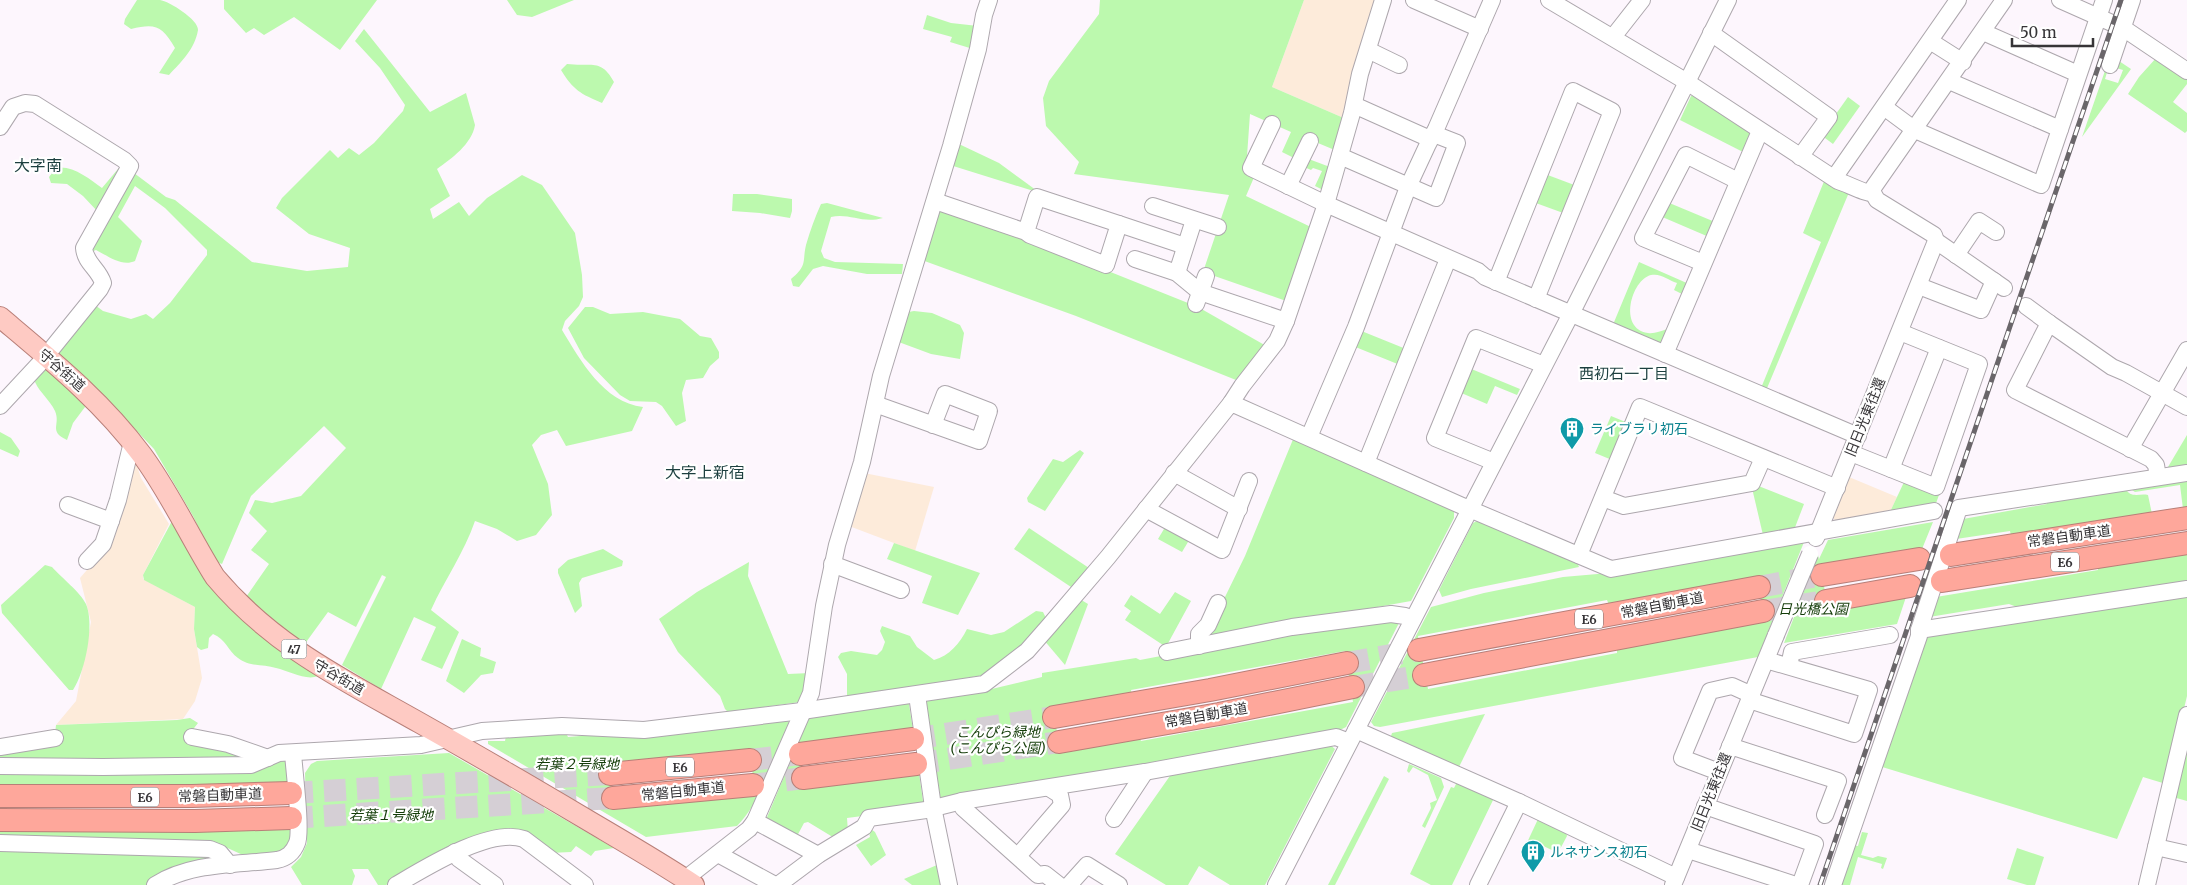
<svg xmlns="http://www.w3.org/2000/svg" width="2187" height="885" font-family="Merriweather,'Noto Sans JP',serif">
<rect width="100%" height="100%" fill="#fdf6fd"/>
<g fill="#fdebda">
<path d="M1304,0H1380L1346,119L1272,87Z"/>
<path d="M131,462L136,463L141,478L169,524L143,575V579L195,607L194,629L202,678L195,701L183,719L56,725L76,701L91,622L80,578L106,548Z"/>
<path d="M864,473L934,487L915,551L849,526Z"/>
<path d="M1849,477L1897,497L1889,514L1837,523L1832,516Z"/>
</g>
<g fill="#bcf9ae" fill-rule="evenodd">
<path d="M137,0C144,0 153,0 160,0C169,1 199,20 198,30C195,49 181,62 169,75L159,73L175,48C162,26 156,23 131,29L124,24L125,19Z"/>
<path d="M224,0H377L340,50L294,17L264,35L254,28L246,33L224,9Z"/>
<path d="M507,0H574L532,17L517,15Z"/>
<path d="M1100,0H1304L1272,87L1346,119L1337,151L1306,138L1296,159L1282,152L1291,132L1250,114L1246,170L1255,175L1246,196L1313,228L1289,302L1203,272L1229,195L1074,174L1079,162L1046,126L1043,98L1049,81L1099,14Z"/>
<path d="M927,15L951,23L978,26L973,49L950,42L952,37L923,29Z"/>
<path d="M364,29L430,112L466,93L475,125C472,144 451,159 437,169L450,196L430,209L433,219L459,202L469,216L487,198L522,175L542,185L575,233L582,275L583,297L579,306L565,321L562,330C581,361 603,402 643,407L632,431L566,446L557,430L541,435L532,445L548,484L552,515L536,535L517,541L497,529L475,521C464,553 445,579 431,610L459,632L442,669L421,660L436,627L414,617L381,689L342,665L386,577L382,575L356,627L328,612L304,645L246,597L269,564L251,550L267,531L249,513L255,500L272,503L301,496L346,448L324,426L251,496L222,564L217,562L210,551L193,516L154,449L110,403L54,351L95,305L103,311L131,319L146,314L153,319L170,303L207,255V250L165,208L135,186L118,217L142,241L135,261C122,267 108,256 96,250L91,252L134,173L166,197L175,200L252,262L307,271L348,267L350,248L309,234L276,208L282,198L330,150L338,158L349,148L359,155L374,143L403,111L405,105L380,68L355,41Z"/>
<path d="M2157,57L2187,77V84L2173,102L2187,113V131L2185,133L2128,94L2139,77Z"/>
<path d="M2116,59L2131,69L2082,137L2107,65L2109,66L2105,79L2118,83L2123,70L2113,67Z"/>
<path d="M567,64C592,67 601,58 614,82L602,103C581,94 573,90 561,70Z"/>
<path d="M1696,94L1750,129L1752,135L1745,153L1680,120L1691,96Z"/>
<path d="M1848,97L1860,106L1833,144L1821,135Z"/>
<path d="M956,145H961L999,163L1040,193L950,165Z"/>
<path d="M1306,158L1330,167L1323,190L1315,186L1322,171L1313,168L1311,170L1302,166Z"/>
<path d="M123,163L99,213L83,196L67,184L51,183L49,177L56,168C73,165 89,179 102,188Z"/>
<path d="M1545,174L1577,186L1566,214L1533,202Z"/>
<path d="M1825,179L1850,190L1765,393L1761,388L1821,242L1803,233Z"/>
<path d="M733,194H757L792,199V211L790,218L760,213L732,211Z"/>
<path d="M1667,202L1715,222L1709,237L1660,216Z"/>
<path d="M827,203L883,218C862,224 850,213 831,217L821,251L824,258L835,262L903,264L902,274H867L823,266L813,269L799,287L793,286L791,279C808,265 802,262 806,245C810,231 815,217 821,204Z"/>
<path d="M936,209L1018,235L1198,307L1268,347L1241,382L1076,316L919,259Z"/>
<path d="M1639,262L1689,284L1684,295L1674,290L1677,283C1668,280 1661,273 1651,275C1631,280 1618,329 1648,333C1654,334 1661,331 1667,329L1676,306L1679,305L1663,346L1612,327Z"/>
<path d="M585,307H593L610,314L643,312L680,319L700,336L711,338L719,352V358L710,366L703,378L686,380L682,393L686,421L676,426L662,406L656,402L630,401L620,395L584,358L568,328Z"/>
<path d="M914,311L932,313L960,325L964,333L960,359L931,354L896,341L903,313Z"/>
<path d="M1359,330L1406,349L1400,365L1353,346Z"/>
<path d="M43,366L84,401L85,407L73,423L67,440C48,431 61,425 55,411C50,400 40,393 35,382L39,367Z"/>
<path d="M1469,368L1520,389L1517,395L1495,386L1487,404L1459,392Z"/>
<path d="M1611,416L1628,423L1612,460L1595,453Z"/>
<path d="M0,432L11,438L20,451L18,457L0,449Z"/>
<path d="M2187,435V468L2165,472Z"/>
<path d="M1294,437L1454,509V518L1411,601L1205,638L1245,556Z"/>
<path d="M1080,450L1084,453L1045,511L1028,502L1027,498L1053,459L1063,462Z"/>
<path d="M2187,478V509H2183L2180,485L2135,492L2132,490Z"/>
<path d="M1905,480L1939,495L1935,506L1889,514Z"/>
<path d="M1756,485L1804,504L1794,530L1763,535L1752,488Z"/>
<path d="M2125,488C2131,499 2139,493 2148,495L2152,514L2011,536L2010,531L1956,539L1963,519L2047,504L2046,498Z"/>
<path d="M1479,520L1577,562L1579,567L1471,589L1442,597L1439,590L1473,523Z"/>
<path d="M172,521L318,676C306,681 289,671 276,668C264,664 249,667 238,658C228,651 226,639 213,634L209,638L208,648L201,650L197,647L194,629L195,607L144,580L143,575Z"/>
<path d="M1933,522L1922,549L1821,567L1828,611L1906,597L1897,624L1784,643L1818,555L1819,559L1828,540Z"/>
<path d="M1167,524L1191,537L1182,552L1158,539Z"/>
<path d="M1029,528L1092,570L1074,589L1014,549Z"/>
<path d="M1804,542L1758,657L1380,727L1374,726L1371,722L1431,607L1484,593L1563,577L1609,573ZM1759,587L1764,621L1617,648V653L1428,689L1418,636L1607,600L1609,605Z"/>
<path d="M894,543L980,573L958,615L922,603L932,576L887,559Z"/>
<path d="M603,549L623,561L622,566L582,578L579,583L582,606L575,613L558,573V569L568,560Z"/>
<path d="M2187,554V584L2022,609L2009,604L1929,617L1936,597L2098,570V567Z"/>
<path d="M749,562L748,576L788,674L810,673L800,702L728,712L725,709L720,696L678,652L659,619L697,592Z"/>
<path d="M45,565L52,567C61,577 81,593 86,604C95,625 85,672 73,690H69L2,613L1,605Z"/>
<path d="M1175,592L1191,601L1166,647L1125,620L1131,611L1124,606L1131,595L1160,614Z"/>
<path d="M2187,594V696L2166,784L2143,777L2117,839L1879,766L1924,636Z"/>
<path d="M1078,598L1088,604L1065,665L1043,639Z"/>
<path d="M1036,611L1043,612L1048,622L991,674L847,697V674L838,657L841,653L851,651L877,655L882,650L885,642L880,631L882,626L910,636L917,647L934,660C949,656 960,643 967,629L991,635L1004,632Z"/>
<path d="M1400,621L1346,727L1336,732L944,800L940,797L925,704L929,699L979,692L1042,677V673L1136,658L1140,660L1276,634ZM1345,651L1353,702L1141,741L1139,736L1060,750L1053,708L1132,695L1131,690Z"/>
<path d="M462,639L481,648L480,656L496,662L493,673L481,675L464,693L446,681Z"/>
<path d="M906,702L909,704L913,730L800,745L805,788L919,773L924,808L847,818L848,832L836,839L808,822L804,823L796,838L765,822L808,720L816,713Z"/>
<path d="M1485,714L1458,769L1390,739L1392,733Z"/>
<path d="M190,718L198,723L191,732L243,754L241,759H0V751L55,734L56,725L177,720Z"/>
<path d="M786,719L789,722C774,757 763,799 737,826L646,837L488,744V741H505L506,736L565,731L568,737ZM750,752L755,794L613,808L609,766Z"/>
<path d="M2187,738V801L2173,797Z"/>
<path d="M1329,744L1335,749L1265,885H1230L1199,866L1188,885H1166L1115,854L1172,773Z"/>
<path d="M449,753L614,848L595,851L591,856L576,846L571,852L550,853L526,836L410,871L386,885H378L368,869H352L355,876L352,885H302L291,867L301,857L307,843L305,773L311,764L317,761Z"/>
<path d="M279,758L288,761L291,785L0,787V768Z"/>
<path d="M1409,764L1441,778L1444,787L1425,828L1422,826L1431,808L1430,803L1437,800L1428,775L1413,767L1409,773L1407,771Z"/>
<path d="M1384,776L1389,779L1335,885H1328Z"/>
<path d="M1458,780L1495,796L1452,885H1431L1410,874L1451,787L1454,788Z"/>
<path d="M1539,817L1565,829L1567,836L1558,853L1535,842L1530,854L1523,851Z"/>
<path d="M868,827L875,832L886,855L871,866L856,845L870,837Z"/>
<path d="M291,828L292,838L281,853L245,856L221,845L0,840V830Z"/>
<path d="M1862,832L1868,833L1861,855L1873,858L1878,856L1887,858L1883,869L1881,868L1882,864L1858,857L1850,885H1838L1852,845L1858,846Z"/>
<path d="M2017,848L2044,857L2035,885H2027L2007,879Z"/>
<path d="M0,849L207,854V861C183,864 164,869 146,885H0Z"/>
<path d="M937,865L941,885H912L904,879Z"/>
</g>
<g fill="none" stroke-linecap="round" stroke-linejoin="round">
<g stroke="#d5cfd5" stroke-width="22" stroke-dasharray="22 11" stroke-linecap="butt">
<path d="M1759,587L1822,575"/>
<path d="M1763,611L1826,601"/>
<path d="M1347,663L1419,650"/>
<path d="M1353,687L1424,675"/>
<path d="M913,739L1054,717"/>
<path d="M750,760L800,754"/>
<path d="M916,764L1059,742"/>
<path d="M753,785L803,778"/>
<path d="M291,793L610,774"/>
<path d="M291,818L613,798"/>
</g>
<defs>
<g id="minor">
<path d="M1414,0L1480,29"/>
<path d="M1549,0L1687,82L1838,181C1848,184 1866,194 1873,193"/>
<path d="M2060,0L2123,28L2187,71"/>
<path d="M1983,32L2078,74"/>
<path d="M1711,33L1829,117L1800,157"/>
<path d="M1613,37L1642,0"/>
<path d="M1930,41L1963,62"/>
<path d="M1368,50L1399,65"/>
<path d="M2110,65L2132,0"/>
<path d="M1949,81L2060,129"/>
<path d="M1354,105L1430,139"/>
<path d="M1884,107L1915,130L2041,185L2104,0"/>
<path d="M1272,124L1251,168L1326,204L1478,271L1485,277L1858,436"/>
<path d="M0,127L13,107L25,103L35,104L124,160L130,166L84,248C85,263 99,269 103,283L100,289L41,362L0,406"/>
<path d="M1340,156L1436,198L1457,143L1434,134"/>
<path d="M1834,178L1958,0"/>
<path d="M1288,186L1310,141"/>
<path d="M935,201L1026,232L1030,235L1106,265L1119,224L1037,197L1026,232"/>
<path d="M1153,206L1218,227"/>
<path d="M1119,224L1185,246"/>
<path d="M1936,241L2004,288"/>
<path d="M1956,255L1979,221L1996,232"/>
<path d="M1135,259L1177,273L1200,292L1286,321"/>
<path d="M1703,263L1643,238L1686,155L1738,181"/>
<path d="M1177,273L1194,220"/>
<path d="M1496,282L1573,91L1612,111L1536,299"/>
<path d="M1919,286L1981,310L1994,281"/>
<path d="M1196,304L1206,276"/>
<path d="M2026,306L2049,323"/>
<path d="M1665,354L1760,131"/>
<path d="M1231,403L1242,386L1277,341L1286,321L1326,204L1352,113L1360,74L1383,0"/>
<path d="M875,404L979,441L989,411L945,394L933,425"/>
<path d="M1309,437L1356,327L1408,187L1428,144L1436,129L1492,0"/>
<path d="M2130,449L2187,350"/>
<path d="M1851,453L1936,487L1979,364L1900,332"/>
<path d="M1494,462L1435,438L1476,338L1544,365"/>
<path d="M1366,463L1448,259"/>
<path d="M1891,469L1939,348"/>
<path d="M1174,473L1239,509"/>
<path d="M2158,477L2156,465L2151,459L2015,390L2049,323L2112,367L2126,373L2187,407"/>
<path d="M1603,498L1624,506L1752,483L1763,458"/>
<path d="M68,505L111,521"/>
<path d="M1146,509L1222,550L1249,481"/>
<path d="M1816,538L1936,241L1934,235L1877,200L1873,193V188L2004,0"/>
<path d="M1579,555L1640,407L1837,488"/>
<path d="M87,561L103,544L118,500L132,442"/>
<path d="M832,564L901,590"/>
<path d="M1919,630L2187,589"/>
<path d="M1199,646V634L1208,625L1218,603"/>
<path d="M1167,652L1292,627L1391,614L1405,616L1413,619"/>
<path d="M1789,666L1792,652L1890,635"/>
<path d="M917,695L933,807L949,885"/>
<path d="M1749,700L1854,734L1869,690L1766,660"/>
<path d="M2187,715L2156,847L2187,854"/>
<path d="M1356,730L1519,802L1676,877"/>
<path d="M192,737L228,744L268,758"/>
<path d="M1730,746L1838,781L1825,815"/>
<path d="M0,747L55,738"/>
<path d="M0,766L103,767L251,765L279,753L421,745L482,731L562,726L644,730L802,711L984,684L1027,651L1049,626L1108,557L1231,403L1460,505L1611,569L1934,511"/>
<path d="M1719,772L1682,758L1710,691L1732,686L1752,695"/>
<path d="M962,801L963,808L1038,875L1045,874L1059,885"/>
<path d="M1705,806L1815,844L1800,885"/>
<path d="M1114,819L1145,772"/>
<path d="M755,821L818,855"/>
<path d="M0,843L210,849L220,853L230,865"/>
<path d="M1688,850L1796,885"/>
<path d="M455,852L459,859L495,885"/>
<path d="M718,854L775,885"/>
<path d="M1018,856L1062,805L1060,795L1049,788"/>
<path d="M685,879L749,829L755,821L811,693L824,606L837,545L862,462L881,376L951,146L978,49L984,15L989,0"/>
<path d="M155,885C191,862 236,865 277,860C287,858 293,853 297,843C302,831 294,770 293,753"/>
<path d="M396,885C425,868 490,827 524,839L585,885"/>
<path d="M778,885L818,855L864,827L869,818L926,810L962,801L1145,772L1336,737L1349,742"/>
<path d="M1069,885L1087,865L1119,885"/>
<path d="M1276,885L1576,304L1728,0"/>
<path d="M1478,885L1519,802"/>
<path d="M1673,885L1776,635"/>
<path d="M1833,885L1919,636V630L1959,508L2187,473"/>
<path d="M2147,885L2156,847"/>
</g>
<path id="major" d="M0,317C51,360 102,401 142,455C170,493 190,537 215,577C273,646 344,680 420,723C475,754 530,786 584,818C621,840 658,861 694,885"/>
<g id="highway">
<path d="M1951,555L2187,518"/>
<path d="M1822,575L1919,559"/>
<path d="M1942,581L2187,543"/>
<path d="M1826,601L1910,586"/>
<path d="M1419,650L1759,587"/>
<path d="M1424,675L1763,611"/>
<path d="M1054,717L1210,690L1347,663"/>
<path d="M1059,742L1219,714L1353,687"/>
<path d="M800,754L913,739"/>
<path d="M610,774L750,760"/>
<path d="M803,778L916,764"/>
<path d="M0,796H192L291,793"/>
<path d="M613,798L753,785"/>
<path d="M0,820L195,821L291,818"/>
</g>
</defs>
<use href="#minor" stroke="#ada7ad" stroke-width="18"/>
<use href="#major" stroke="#b87f78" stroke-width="22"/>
<use href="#highway" stroke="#b87f78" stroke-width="24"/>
<use href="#minor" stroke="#fff" stroke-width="16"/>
<use href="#major" stroke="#fecac3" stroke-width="20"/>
<use href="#highway" stroke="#fea79b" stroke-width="22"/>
<defs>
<path id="rail" d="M1820,885L2121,0"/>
</defs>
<use href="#rail" stroke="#6a666a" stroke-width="5"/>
<use href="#rail" stroke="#fff" stroke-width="3" stroke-dasharray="9" stroke-linecap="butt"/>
<defs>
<path id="minor-bridge" d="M1776,635L1810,554"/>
</defs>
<use href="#minor-bridge" stroke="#ada7ad" stroke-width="18" stroke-linecap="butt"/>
<use href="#minor-bridge" stroke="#fff" stroke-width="16"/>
</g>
<defs>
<symbol id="building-pin" viewBox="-11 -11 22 30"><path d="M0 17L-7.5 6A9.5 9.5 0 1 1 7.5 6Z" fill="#0f9aa8" stroke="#fff"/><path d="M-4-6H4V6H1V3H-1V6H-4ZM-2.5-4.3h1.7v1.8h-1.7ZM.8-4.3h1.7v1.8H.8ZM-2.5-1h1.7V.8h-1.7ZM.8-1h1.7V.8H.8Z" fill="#fff"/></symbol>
</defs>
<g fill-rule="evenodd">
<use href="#building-pin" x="1558" y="415" width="28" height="38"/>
<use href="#building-pin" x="1519" y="838" width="28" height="38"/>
</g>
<g text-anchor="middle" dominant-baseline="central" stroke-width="4.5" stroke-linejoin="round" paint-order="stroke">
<g fill="#fff" stroke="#727173" stroke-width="1">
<rect x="2051" y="552.5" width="28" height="19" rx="4"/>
<rect x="1575" y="609.5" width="28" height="19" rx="4"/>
<rect x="281.5" y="639.5" width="25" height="19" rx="4"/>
<rect x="666" y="757.5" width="28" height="19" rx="4"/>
<rect x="131" y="787.5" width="28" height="19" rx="4"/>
</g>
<g font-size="12" font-weight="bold" fill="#363437">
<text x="2065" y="562">E6</text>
<text x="1589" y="619">E6</text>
<text x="294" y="649">47</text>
<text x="680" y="767">E6</text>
<text x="145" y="797">E6</text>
</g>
<g font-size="14" fill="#363437" stroke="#fff">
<text transform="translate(62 370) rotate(41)">守谷街道</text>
<text transform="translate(1865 417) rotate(-68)">旧日光東往還</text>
<text transform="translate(2069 536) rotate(-8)">常磐自動車道</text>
<text transform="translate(1662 605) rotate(-11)">常磐自動車道</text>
<text transform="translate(339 677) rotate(30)">守谷街道</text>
<text transform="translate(1206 715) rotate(-10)">常磐自動車道</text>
<text transform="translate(683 791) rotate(-6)">常磐自動車道</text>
<text transform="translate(1711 792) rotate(-68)">旧日光東往還</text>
<text transform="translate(220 795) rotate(-2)">常磐自動車道</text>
</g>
<g font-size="14" fill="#0d838f" stroke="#fff" text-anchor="start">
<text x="1590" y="429">ライブラリ初石</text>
<text x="1550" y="852">ルネサンス初石</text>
</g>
<g font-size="14" font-style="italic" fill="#143d09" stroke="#fff">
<text x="1813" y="609">日光橋公園</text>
<text x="998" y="732">こんぴら緑地<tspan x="998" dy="16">(こんぴら公園)</tspan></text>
<text x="577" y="764">若葉２号緑地</text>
<text x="391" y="815">若葉１号緑地</text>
</g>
<g font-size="15" fill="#1c3f3f" stroke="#fff">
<text x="1624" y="373">西初石一丁目</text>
</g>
<g font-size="16" fill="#1c3f3f" stroke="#fff">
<text x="38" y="165">大字南</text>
<text x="705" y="472">大字上新宿</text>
</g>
</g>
<path d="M2012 38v8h81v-8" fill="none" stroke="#363437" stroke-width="2.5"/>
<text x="2020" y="38" font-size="15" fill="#363437" stroke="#ffffff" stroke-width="4" paint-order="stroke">50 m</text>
</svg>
